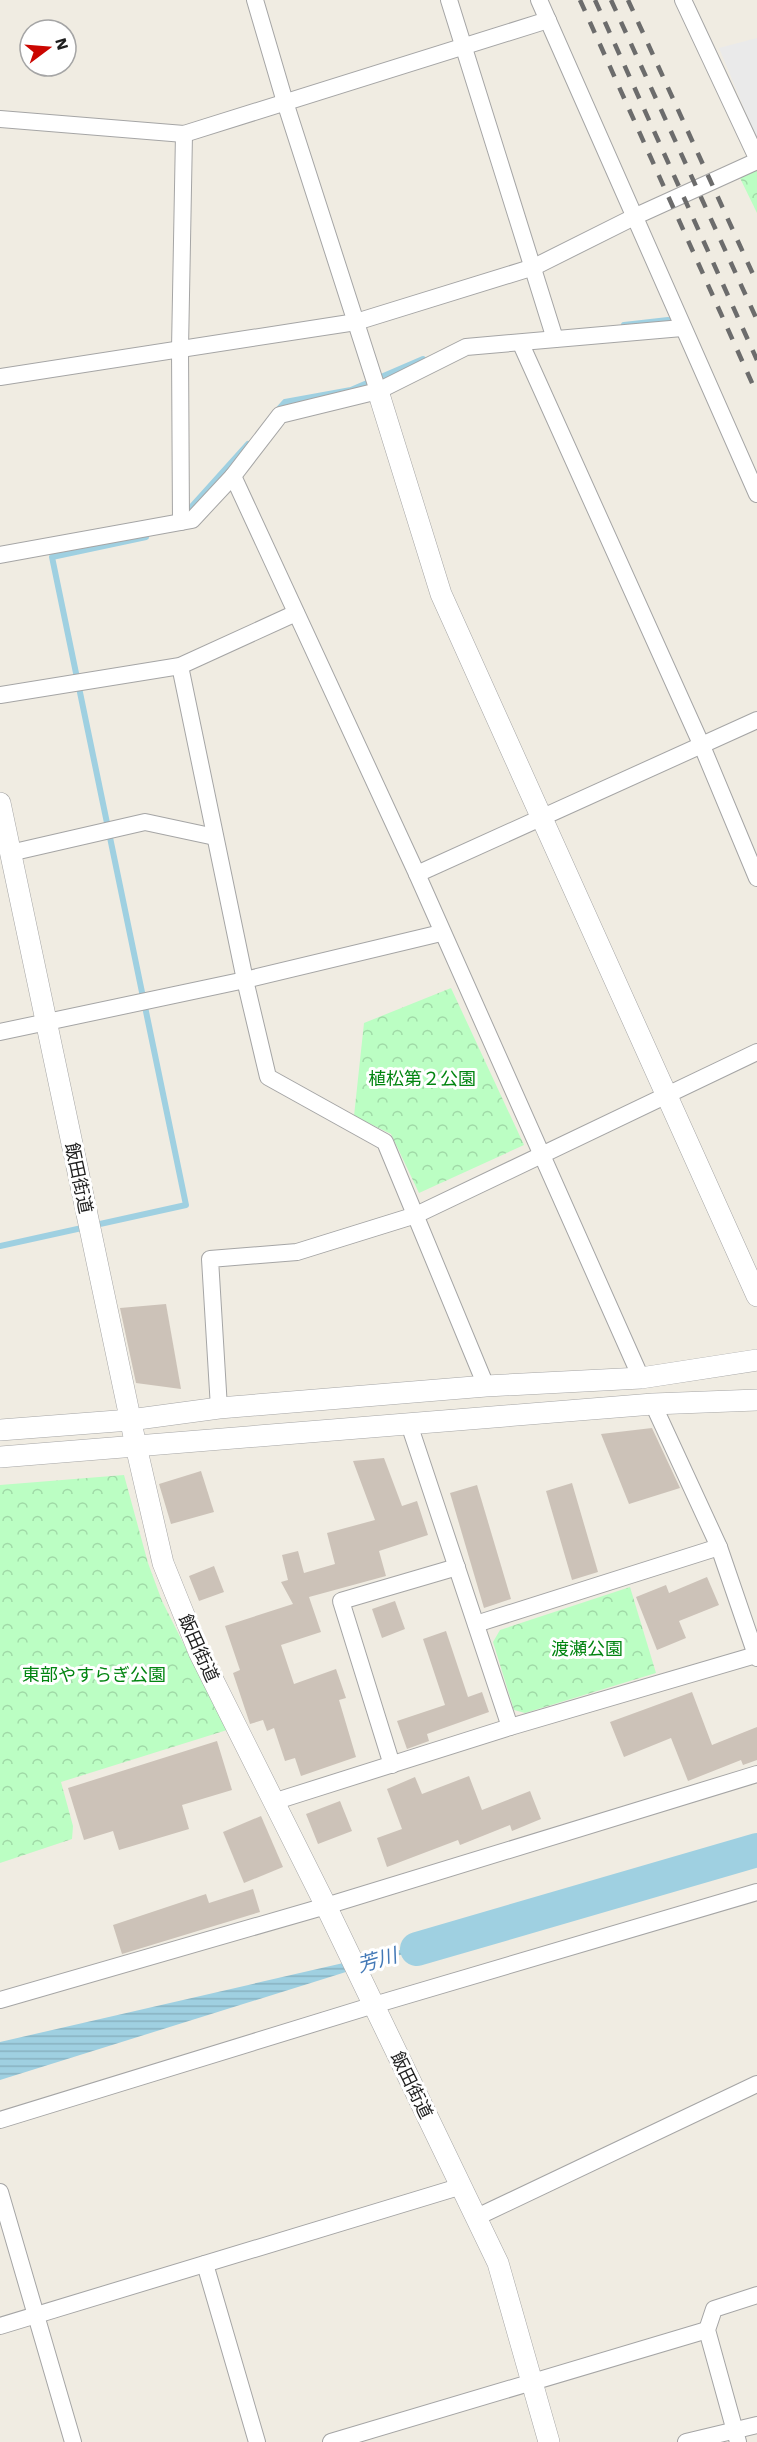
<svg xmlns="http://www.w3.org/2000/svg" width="757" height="2442" font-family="'Work Sans','Noto Sans JP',sans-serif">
<defs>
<pattern id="park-crowns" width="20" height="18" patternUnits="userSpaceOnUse" patternTransform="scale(1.5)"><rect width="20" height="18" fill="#bbfec3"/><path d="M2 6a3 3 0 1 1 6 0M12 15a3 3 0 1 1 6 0" fill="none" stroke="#a0d9a7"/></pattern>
<pattern id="water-rules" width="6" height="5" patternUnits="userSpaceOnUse" patternTransform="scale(1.5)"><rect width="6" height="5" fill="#9fd0e1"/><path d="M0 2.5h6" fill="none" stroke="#88b2c1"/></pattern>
</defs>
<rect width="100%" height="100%" fill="#f0ece2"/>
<g fill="url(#park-crowns)">
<path d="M757,170V213L740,178Z"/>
<path d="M451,988L524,1145L419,1193L391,1134L354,1116L364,1023Z"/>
<path d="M124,1475L148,1563L162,1601L227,1730L61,1782L73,1826L72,1839L0,1863V1485Z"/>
<path d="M630,1587L656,1673L525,1713L514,1710L493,1642L500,1630Z"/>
</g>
<path fill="#eaeaea" d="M757,38V140L719,48Z"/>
<path fill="url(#water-rules)" d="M461,1936L0,2080V2042Z"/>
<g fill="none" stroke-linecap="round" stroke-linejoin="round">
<g stroke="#9fd0e1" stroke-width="6">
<path d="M624,325L668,320"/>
<path d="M277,411L285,402L351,390L423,359"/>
<path d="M185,514L248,444"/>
<path d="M0,1246L186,1205L52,557L146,537"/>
</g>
<path stroke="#9fd0e1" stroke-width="34" d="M417,1949L757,1850"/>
</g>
<g fill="#ccc2b8">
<path d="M166,1304L181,1389L136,1383L120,1308Z"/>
<path d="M652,1428L680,1488L629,1504L601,1434Z"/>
<path d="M384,1458L402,1506L417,1501L428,1535L379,1551L386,1576L309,1597L321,1632L281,1645L294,1684L336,1669L346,1698L339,1700L356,1757L301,1776L295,1758L285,1761L274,1728L267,1731L263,1720L250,1724L233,1673L240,1670L225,1626L293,1604L281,1582L288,1580L282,1555L298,1551L304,1573L335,1564L327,1533L375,1520L353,1461Z"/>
<path d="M201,1471L214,1512L171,1524L159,1484Z"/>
<path d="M572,1483L598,1572L572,1580L546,1491Z"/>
<path d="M477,1485L511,1599L484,1608L450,1493Z"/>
<path d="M214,1566L224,1592L199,1601L189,1576Z"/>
<path d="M707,1577L719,1605L679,1621L686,1638L657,1650L636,1597L666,1585L669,1593Z"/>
<path d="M395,1601L405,1629L382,1638L372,1609Z"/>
<path d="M446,1631L468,1697L482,1692L489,1712L427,1734L429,1741L407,1749L397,1721L445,1705L423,1639Z"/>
<path d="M692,1692L712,1745L757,1727V1760L743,1765L741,1760L688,1781L671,1738L624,1757L610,1722Z"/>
<path d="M217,1741L232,1790L182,1805L189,1829L119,1850L113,1831L84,1840L68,1788Z"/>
<path d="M469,1776L482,1810L530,1791L541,1819L512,1831L510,1825L460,1845L458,1840L387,1867L377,1838L402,1829L387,1789L415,1777L422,1794Z"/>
<path d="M340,1801L352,1831L318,1844L306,1814Z"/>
<path d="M261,1816L283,1867L244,1883L223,1832Z"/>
<path d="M253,1889L260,1912L122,1954L113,1925L206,1894L209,1903Z"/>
</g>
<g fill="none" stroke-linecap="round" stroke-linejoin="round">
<defs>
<g id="minor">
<path d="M255,0L285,102L378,391"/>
<path d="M449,0L555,339"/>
<path d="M539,0L757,494"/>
<path d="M683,0L757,158"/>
<path d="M0,119L184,134L548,20"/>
<path d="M521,344L702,746L757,878"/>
<path d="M0,377L356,322L534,267L636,216L757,161"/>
<path d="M233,476L280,415L378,391L466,347L682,328"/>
<path d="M181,522L180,349L184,134"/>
<path d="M0,555L192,520L233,476L417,874"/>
<path d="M180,666L245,980L268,1077L385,1142L486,1386"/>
<path d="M0,695L180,666L296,613"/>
<path d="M10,853L145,822L215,837"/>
<path d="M0,1032L245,980L441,933"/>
<path d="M641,1378L417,874L757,720"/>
<path d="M653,1404L719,1547L757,1658"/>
<path d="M219,1408L210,1259L297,1252L416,1215L757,1052"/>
<path d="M409,1424L510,1727"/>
<path d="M476,1624L719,1547"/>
<path d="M392,1765L341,1601L457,1567"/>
<path d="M273,1802L510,1727L756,1655"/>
<path d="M0,2000L326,1906L757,1774"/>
<path d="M0,2120L374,2005L757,1892"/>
<path d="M0,2192L73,2442"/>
<path d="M477,2217L757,2084"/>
<path d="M205,2264L257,2442"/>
<path d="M0,2326L462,2186"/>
<path d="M331,2442L707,2330"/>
<path d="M686,2442L757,2425"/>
<path d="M738,2442L707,2330L714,2309L757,2295"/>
</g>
<g id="tertiary">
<path d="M378,391L441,594L757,1296"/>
<path d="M0,803L136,1446L163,1563L199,1652L326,1906L498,2263L549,2442"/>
<path d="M0,1430L130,1420L219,1408L486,1386L641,1378L757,1360"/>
<path d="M0,1457L653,1404L757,1400"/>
</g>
</defs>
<use href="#minor" stroke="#a5a5a5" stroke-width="18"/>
<use href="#tertiary" stroke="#a5a5a5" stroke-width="22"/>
<use href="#minor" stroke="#fff" stroke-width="16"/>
<use href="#tertiary" stroke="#fff" stroke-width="21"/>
<g stroke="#6c6c6c" stroke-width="4.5" stroke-dasharray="12 12" stroke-linecap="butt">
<path d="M580,0L757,394"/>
<path d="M595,0L757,360"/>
<path d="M611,0L757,320"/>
<path d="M628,0L757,283"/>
</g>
</g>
<g text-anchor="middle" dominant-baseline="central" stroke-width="6" stroke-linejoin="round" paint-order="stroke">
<g font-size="18" fill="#028511" stroke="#fff">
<text x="422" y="1078">植松第２公園</text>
<text x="587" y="1648">渡瀬公園</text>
<text x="94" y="1674">東部やすらぎ公園</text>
</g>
<g font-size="18" fill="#1e1e1e" stroke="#fff">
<text transform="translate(79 1178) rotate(78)">飯田街道</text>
<text transform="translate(199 1648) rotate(66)">飯田街道</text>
<text transform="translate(412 2085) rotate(64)">飯田街道</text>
</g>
<g font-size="20" font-style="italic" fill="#4278b6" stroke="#fff">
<text transform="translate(377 1960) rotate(-16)">芳川</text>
</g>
</g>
<g transform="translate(48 48) rotate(74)"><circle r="28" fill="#ffffff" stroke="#a5a5a5" stroke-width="1.5"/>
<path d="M0-4.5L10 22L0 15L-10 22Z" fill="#cb0600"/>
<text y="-9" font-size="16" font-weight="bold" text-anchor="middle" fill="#1e1e1e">N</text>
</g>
</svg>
